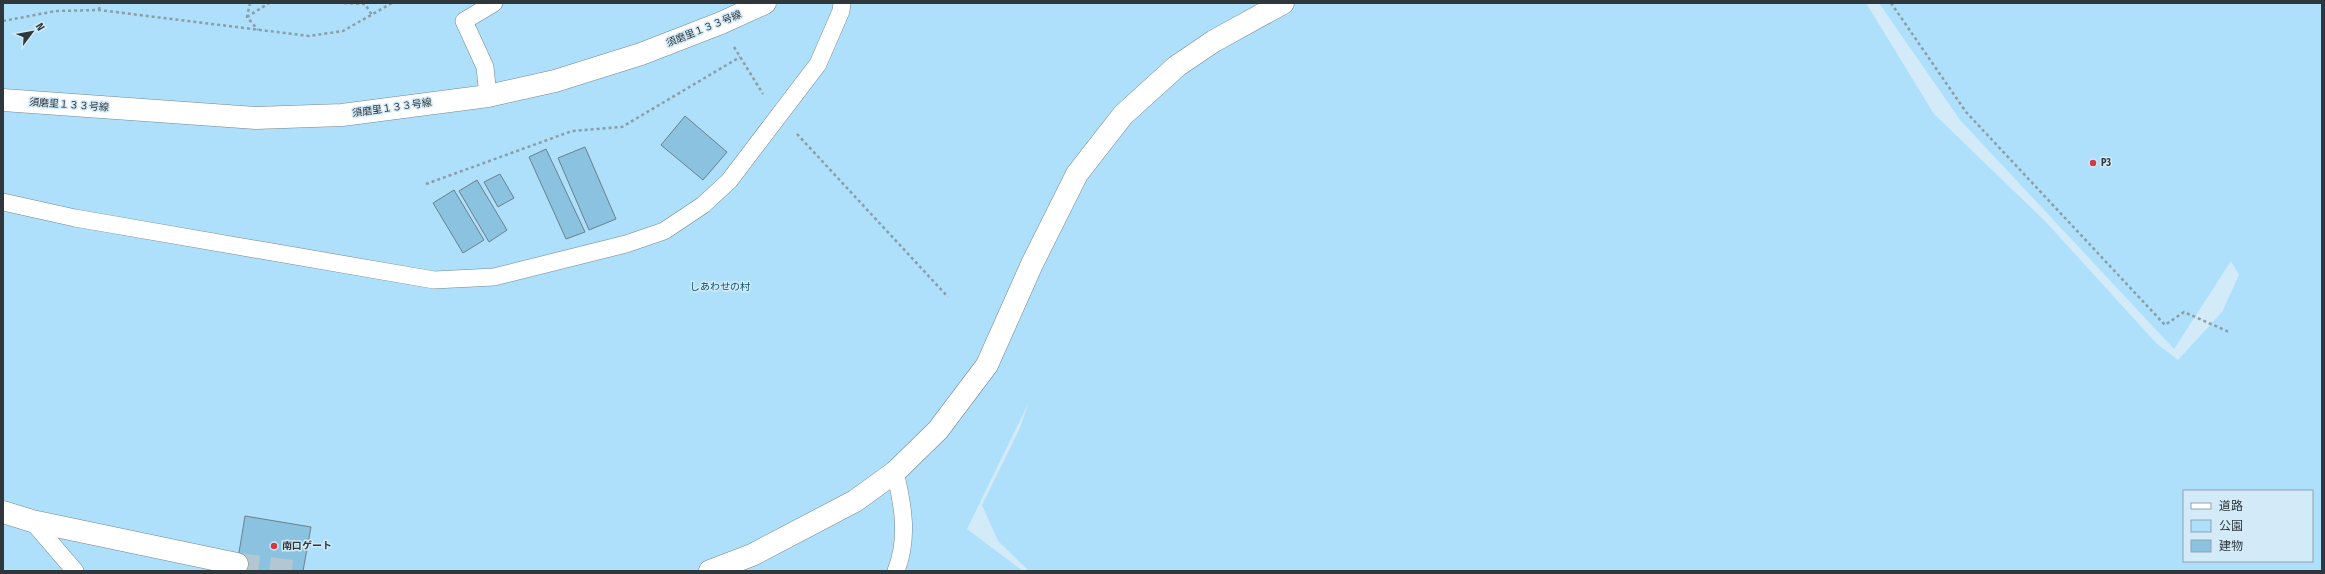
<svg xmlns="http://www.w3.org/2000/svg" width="2325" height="574" font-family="'Fira Sans Condensed','Noto Sans JP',sans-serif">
<rect width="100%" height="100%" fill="#d3ebf8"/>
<path fill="#aedffb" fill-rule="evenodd" d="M3,3H1866L1934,114L2045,221L2156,343L2178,360L2222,312L2239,275L2231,261L2174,349L1960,120L1879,3H2322V571H1029L998,541L982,505L1019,430L1029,402L967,529L1023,571H3ZM2184,491H2312V561H2184Z"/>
<g fill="#8bc2e0" stroke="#6b808c">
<path d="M685,116L727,152L703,180L661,145Z"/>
<path d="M585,147L616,219L589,230L558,158Z"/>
<path d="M546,149L585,232L566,239L529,157Z"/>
<path d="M500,174L514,198L498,207L484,182Z"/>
<path d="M477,180L507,230L489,242L459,191Z"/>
<path d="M454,190L484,240L463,253L433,203Z"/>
<path d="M245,516L311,527L303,571H236Z"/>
</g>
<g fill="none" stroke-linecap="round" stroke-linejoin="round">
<path stroke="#b2c7d2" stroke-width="22" stroke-dasharray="22 11" stroke-linecap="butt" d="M237,564L292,571"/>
<defs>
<g id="lane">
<path d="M488,96L485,67L464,21L494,3"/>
<path d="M3,202L75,218L434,280L494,277L626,244L664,231L703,205L729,181L818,64L841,11L842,3"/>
<path d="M895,472C903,505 909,538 896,571"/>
<path d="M32,521L75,571"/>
</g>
<g id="secondary">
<path d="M3,100L256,118L342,115L488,96L555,81L641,54L721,23L765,3"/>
<path d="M3,512L32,521L237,564"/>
<path d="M710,571L752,555L855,501L895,472L938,430L987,365L1032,264L1077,174L1123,115L1177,66L1214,41L1283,3"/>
</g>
</defs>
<use href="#lane" stroke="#728793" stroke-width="18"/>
<use href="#secondary" stroke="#728793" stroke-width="23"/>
<g stroke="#8b9da6" stroke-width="2.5" stroke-dasharray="3 3" stroke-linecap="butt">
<path d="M250,3L247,17L258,30"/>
<path d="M344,3L365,4L372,15"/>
<path d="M1891,3L1966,112L2165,325L2184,312L2229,332"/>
<path d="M99,10L100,3"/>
<path d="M247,17L269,3"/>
<path d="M3,21L56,11L99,10L309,36L343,31L392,3"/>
<path d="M734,47L763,94"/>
<path d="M797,134L948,297"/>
<path d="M426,184L572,131L622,127L740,57"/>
</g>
<use href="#lane" stroke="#fff" stroke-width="17"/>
<use href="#secondary" stroke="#fff" stroke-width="22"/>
</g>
<g fill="#cd3d43" stroke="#d3ebf8" stroke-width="1.5">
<circle cx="2093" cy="163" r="4"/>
<circle cx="274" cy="546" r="4"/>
</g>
<g text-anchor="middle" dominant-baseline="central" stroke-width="3" stroke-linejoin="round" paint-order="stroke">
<g font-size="10" fill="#2e373c" stroke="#d3ebf8">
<text transform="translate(704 29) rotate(-22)">須磨里１３３号線</text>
<text transform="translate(69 105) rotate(4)">須磨里１３３号線</text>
<text transform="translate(392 108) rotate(-8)">須磨里１３３号線</text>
</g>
<g font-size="10" font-weight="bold" fill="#2e373c" stroke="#d3ebf8" text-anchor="start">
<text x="2101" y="163">P3</text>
<text x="282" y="546">南口ゲート</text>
</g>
<g font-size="10" fill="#05506d" stroke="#d3ebf8">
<text x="720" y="287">しあわせの村</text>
</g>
</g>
<rect width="2325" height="574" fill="none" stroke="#2e373c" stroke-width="8"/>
<rect x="2183" y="490" width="130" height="72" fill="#d3ebf8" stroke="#91a3ad"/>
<rect x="2191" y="503" width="20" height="6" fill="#ffffff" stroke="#91a3ad"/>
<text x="2219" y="510" font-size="12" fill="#2e373c">道路</text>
<rect x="2191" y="520" width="20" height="12" fill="#aedffb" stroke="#91a3ad"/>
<text x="2219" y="530" font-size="12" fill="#2e373c">公園</text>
<rect x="2191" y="540" width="20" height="12" fill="#8bc2e0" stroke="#91a3ad"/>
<text x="2219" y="550" font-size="12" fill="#2e373c">建物</text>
<g transform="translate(32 32) rotate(58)" stroke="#d3ebf8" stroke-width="3" paint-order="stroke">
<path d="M0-3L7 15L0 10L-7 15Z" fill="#2e373c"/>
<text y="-6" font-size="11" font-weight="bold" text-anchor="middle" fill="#2e373c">N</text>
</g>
</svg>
